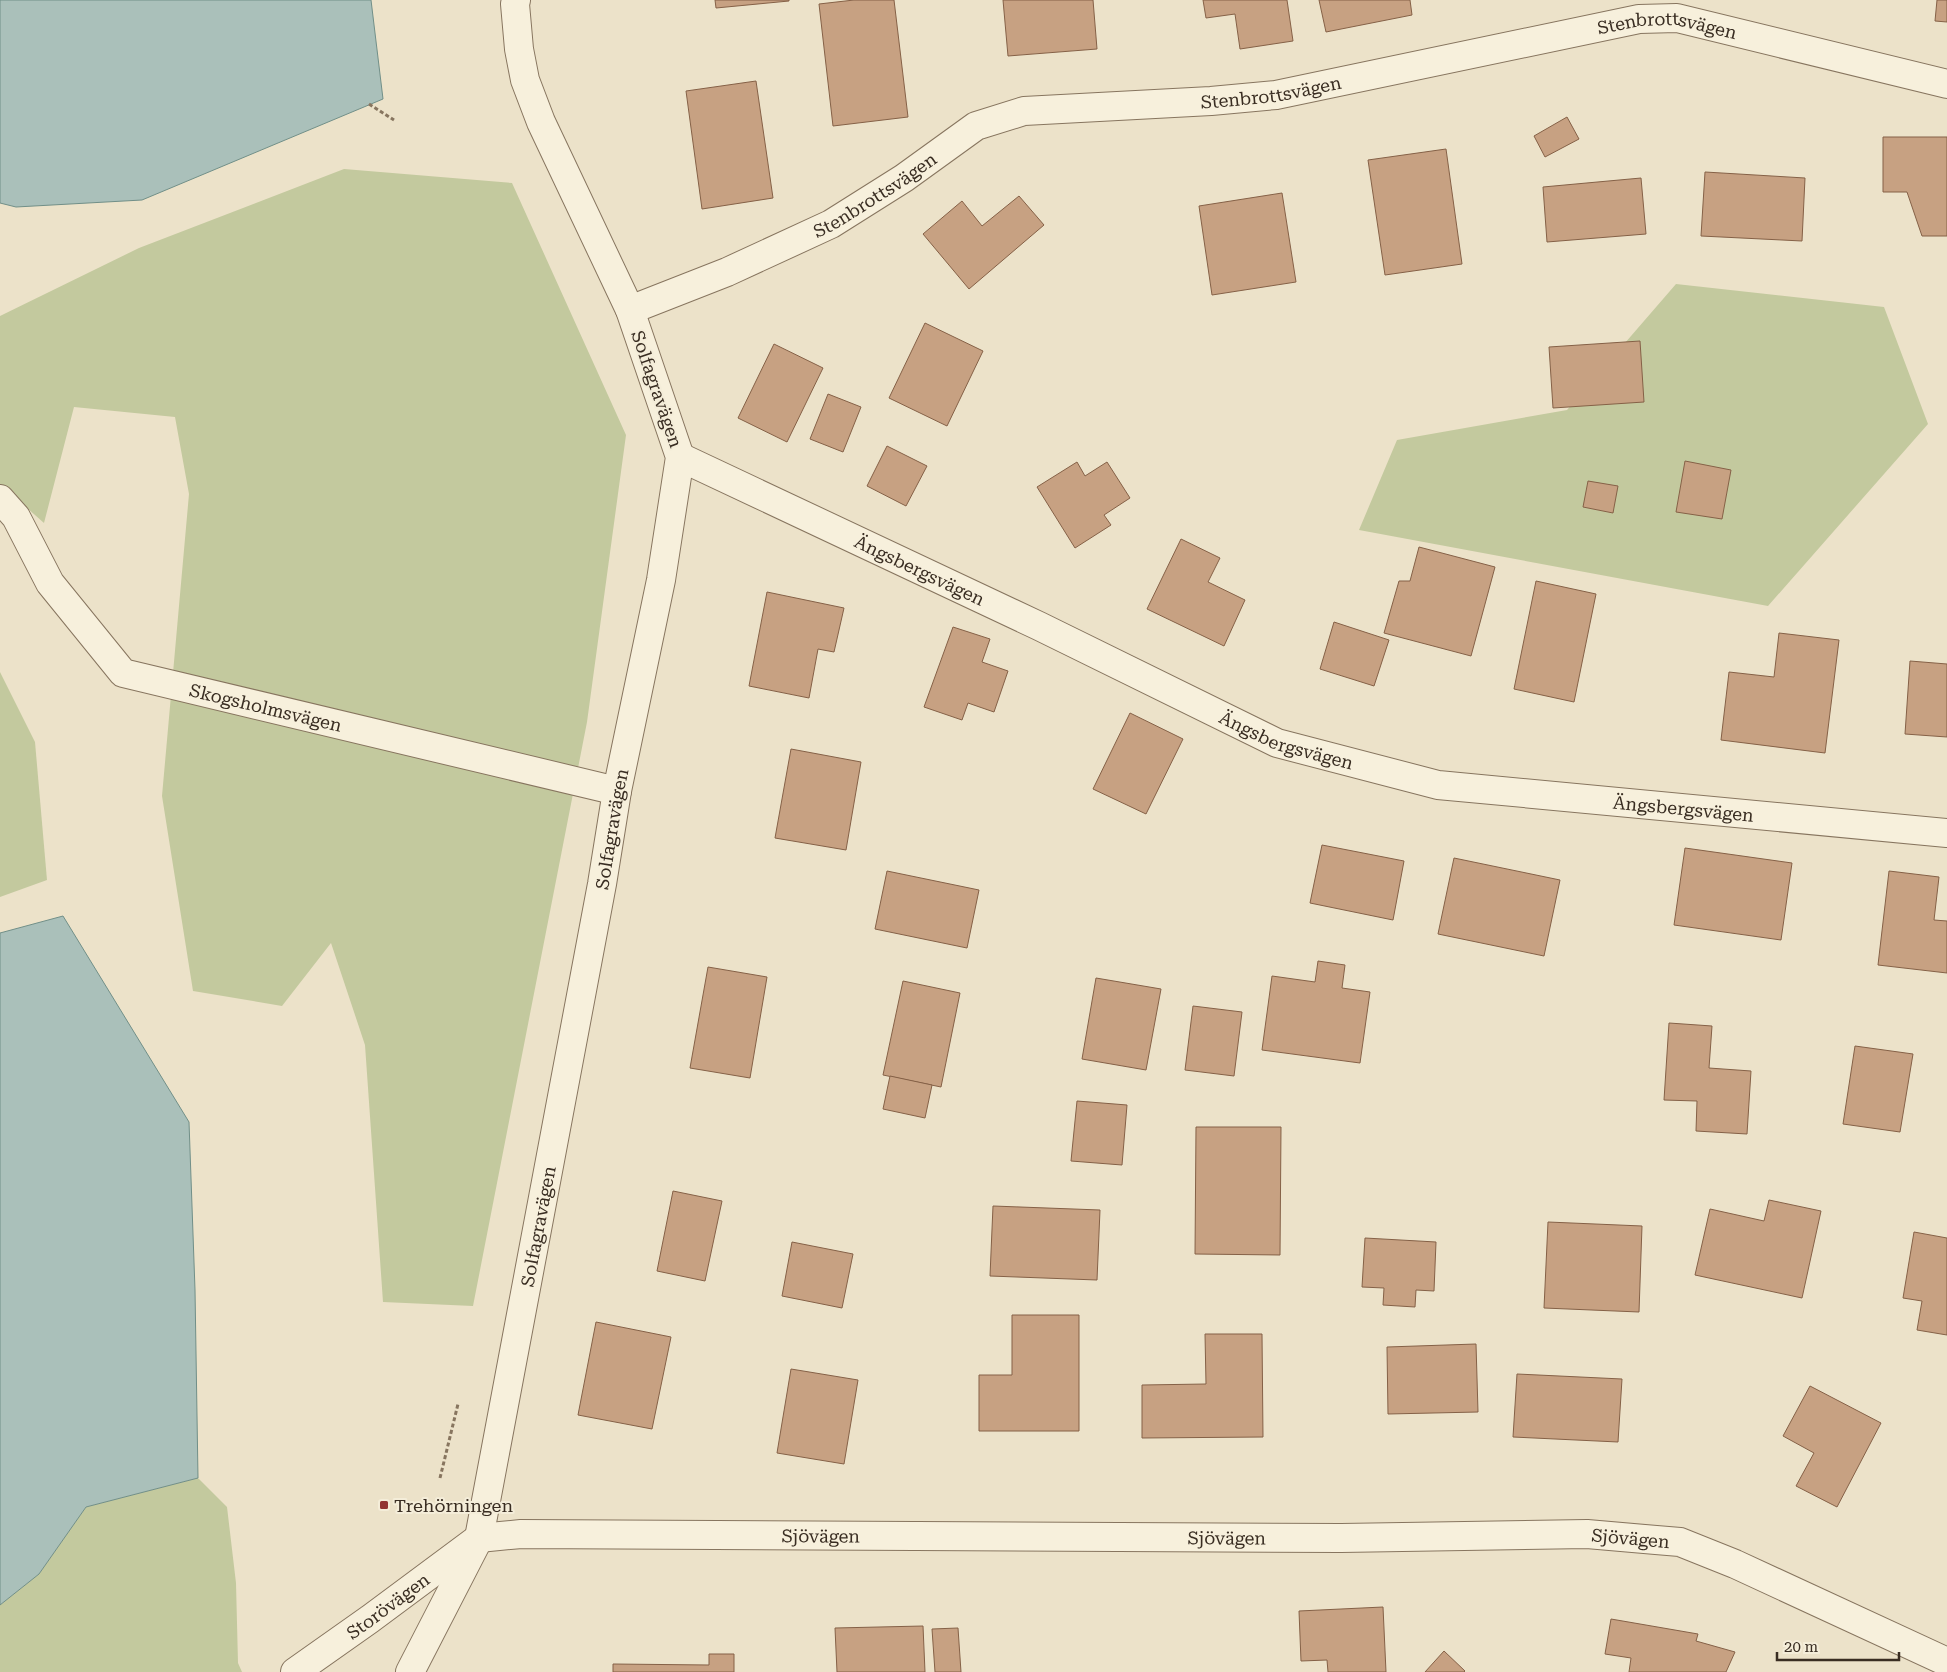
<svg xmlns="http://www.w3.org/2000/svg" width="1947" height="1672" font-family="'Roboto Serif',serif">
<rect width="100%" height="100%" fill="#ece2c9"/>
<g fill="#c3c99e">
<path d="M344,169L512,183L626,435L587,722L473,1306L383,1302L365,1045L331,943L282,1006L193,991L162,796L189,494L175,417L74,407L44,523L0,484V316L139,248Z"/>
<path d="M1676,284L1884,307L1928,424L1768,606L1359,530L1397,440L1567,410Z"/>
<path d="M0,672L35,742L47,880L0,897Z"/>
<path d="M198,1478L227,1507L236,1583L238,1663L242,1672H0V1605L39,1574L86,1507Z"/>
</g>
<g fill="#aac0ba" stroke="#718f88">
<path d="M0,0H371L383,99L142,200L16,207L0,203Z"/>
<path d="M63,916L189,1122L195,1290L198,1478L86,1507L39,1574L0,1605V933Z"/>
</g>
<g fill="#c7a182" stroke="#856147">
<path d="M715,0H789V1L716,8Z"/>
<path d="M854,0H894L908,117L833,126L819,4Z"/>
<path d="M1003,0H1093L1097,49L1008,56Z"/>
<path d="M1203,0H1287L1293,41L1240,49L1235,14L1206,18Z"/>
<path d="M1319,0H1410L1412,15L1326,32Z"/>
<path d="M1937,0H1947V22L1935,21Z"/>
<path d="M756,81L773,198L702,209L686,91Z"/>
<path d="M1567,117L1579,139L1545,157L1534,136Z"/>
<path d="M1883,137H1947V236H1922L1907,192H1883Z"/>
<path d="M1446,149L1462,264L1385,275L1368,160Z"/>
<path d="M1705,172L1805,178L1802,241L1701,236Z"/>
<path d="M1641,178L1646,234L1547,242L1543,187Z"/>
<path d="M1282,193L1296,282L1212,295L1199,206Z"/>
<path d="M1019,196L1044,225L969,289L923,234L962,201L982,226Z"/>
<path d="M925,323L983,351L947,426L889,398Z"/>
<path d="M1640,341L1644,402L1553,408L1549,347Z"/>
<path d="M774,344L823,368L787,442L738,418Z"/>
<path d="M828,394L861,407L843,452L810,439Z"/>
<path d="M887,446L927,466L906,506L867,486Z"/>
<path d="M1685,461L1731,470L1722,519L1676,512Z"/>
<path d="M1077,462L1085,476L1107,462L1130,498L1104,515L1111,525L1075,548L1037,487Z"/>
<path d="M1588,481L1618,486L1613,513L1583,507Z"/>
<path d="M1181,539L1220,558L1208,582L1245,600L1224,646L1147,609Z"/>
<path d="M1419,547L1495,567L1471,656L1384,633L1399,581H1410Z"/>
<path d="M1536,581L1596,594L1574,702L1514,689Z"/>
<path d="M767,592L844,608L834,652L818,649L809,698L749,686Z"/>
<path d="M1334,622L1389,640L1374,686L1320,669Z"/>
<path d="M953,627L990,639L982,662L1008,671L994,712L968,703L962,720L924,707Z"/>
<path d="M1779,633L1839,640L1825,753L1721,740L1729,672L1774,677Z"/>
<path d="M1910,661L1947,664V737L1905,734Z"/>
<path d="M1130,713L1183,739L1146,814L1093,789Z"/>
<path d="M791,749L861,762L846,850L775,838Z"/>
<path d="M1322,845L1404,861L1393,920L1310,903Z"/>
<path d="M1685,848L1792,863L1781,940L1674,925Z"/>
<path d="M1454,858L1560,880L1544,956L1438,934Z"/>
<path d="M887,871L979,890L967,948L875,929Z"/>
<path d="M1889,871L1939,877L1934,920L1947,921V973L1878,965Z"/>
<path d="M1318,961L1345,965L1342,988L1370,992L1360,1063L1262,1050L1272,976L1315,982Z"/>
<path d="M708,967L767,977L750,1078L690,1068Z"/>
<path d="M1096,978L1161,989L1146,1070L1082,1059Z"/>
<path d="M903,981L960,993L941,1087L883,1075Z"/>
<path d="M1193,1006L1242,1012L1234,1076L1185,1070Z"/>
<path d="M1669,1023L1712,1026L1709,1068L1751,1071L1747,1134L1696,1131L1697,1101L1664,1100Z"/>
<path d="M1855,1046L1913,1054L1900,1132L1843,1124Z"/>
<path d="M890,1076L932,1085L925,1118L883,1109Z"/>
<path d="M1077,1101L1127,1105L1122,1165L1071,1161Z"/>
<path d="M1196,1127H1281L1280,1255L1195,1254Z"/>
<path d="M673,1191L722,1201L705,1281L657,1271Z"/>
<path d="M1769,1200L1821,1211L1802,1298L1695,1275L1710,1209L1764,1221Z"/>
<path d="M993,1206L1100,1210L1097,1280L990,1276Z"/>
<path d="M1548,1222L1642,1226L1639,1312L1544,1308Z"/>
<path d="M1914,1232L1947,1238V1335L1917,1330L1922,1301L1903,1298Z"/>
<path d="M1365,1238L1436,1242L1434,1291L1416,1290L1415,1307L1383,1305L1384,1288L1362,1287Z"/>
<path d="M792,1242L853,1254L842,1308L782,1296Z"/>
<path d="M1012,1315H1079V1431H979V1375H1012Z"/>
<path d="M596,1322L671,1337L652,1429L578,1415Z"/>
<path d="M1205,1334H1262L1263,1437L1142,1438V1385L1206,1384Z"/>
<path d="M1476,1344L1478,1412L1388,1414L1387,1347Z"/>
<path d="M791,1369L858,1380L844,1464L777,1453Z"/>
<path d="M1517,1374L1622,1379L1618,1442L1513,1437Z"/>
<path d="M1810,1386L1881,1423L1837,1507L1796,1486L1814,1453L1783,1436Z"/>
<path d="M1383,1607L1386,1672H1328L1327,1660L1301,1661L1299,1611Z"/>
<path d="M1611,1619L1698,1634L1696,1641L1735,1652L1726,1672H1629L1631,1658L1605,1654Z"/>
<path d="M923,1626L925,1672H837L835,1628Z"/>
<path d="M958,1628L961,1672H935L932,1629Z"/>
<path d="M1444,1651L1465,1671L1464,1672H1425Z"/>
<path d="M709,1654H734V1672H613V1664L709,1665Z"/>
</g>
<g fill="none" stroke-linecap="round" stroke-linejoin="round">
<defs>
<g id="minor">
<path id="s1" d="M630,310L727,272L831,224L904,178L976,126L1024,111L1211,101L1276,95L1639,19L1677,18L1947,84"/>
<path id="s2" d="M680,457L1039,626L1277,743L1438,785L1947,833"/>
<path id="s3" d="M0,499L16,517L50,583L123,673L617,791"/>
<path id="s4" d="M295,1672L370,1619L479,1538"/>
</g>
<g id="tertiary">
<path id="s5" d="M479,1538L521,1534L1341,1538L1587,1534L1656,1540L1680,1542L1735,1564L1947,1662"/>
<path id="s6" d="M410,1672L479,1538L602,884L617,791L661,580L680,457L630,310L541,122L525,80L519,49L515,4L516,0"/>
</g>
</defs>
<use href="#minor" stroke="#87755f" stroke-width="30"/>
<use href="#tertiary" stroke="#87755f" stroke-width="30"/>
<g stroke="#87755f" stroke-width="3" stroke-dasharray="4 2.5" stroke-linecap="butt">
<path d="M369,104L394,120"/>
<path d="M440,1478L458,1404"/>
</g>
<use href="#minor" stroke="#f7f0dc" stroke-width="28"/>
<use href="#tertiary" stroke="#f7f0dc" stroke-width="28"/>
</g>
<rect fill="#923533" stroke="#f4edd9" stroke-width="2" x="379" y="1500" width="10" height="10" rx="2.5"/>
<g text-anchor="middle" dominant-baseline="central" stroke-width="4" stroke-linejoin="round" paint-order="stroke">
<g font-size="18" fill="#392d22" stroke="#f4edd9">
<text stroke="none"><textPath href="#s1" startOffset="1096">Stenbrottsvägen</textPath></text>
<text stroke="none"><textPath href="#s1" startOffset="692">Stenbrottsvägen</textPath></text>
<text stroke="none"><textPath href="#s1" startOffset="271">Stenbrottsvägen</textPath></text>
<text transform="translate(657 389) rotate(71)">Solfagravägen</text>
<text stroke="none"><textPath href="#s2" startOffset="265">Ängsbergsvägen</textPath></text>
<text stroke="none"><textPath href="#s3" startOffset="361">Skogsholmsvägen</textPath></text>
<text stroke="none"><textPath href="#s2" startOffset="670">Ängsbergsvägen</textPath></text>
<text stroke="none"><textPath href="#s2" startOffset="1075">Ängsbergsvägen</textPath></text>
<text stroke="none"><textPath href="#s6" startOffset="872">Solfagravägen</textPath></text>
<text stroke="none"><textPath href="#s6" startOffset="468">Solfagravägen</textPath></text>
<text stroke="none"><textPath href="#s5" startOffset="342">Sjövägen</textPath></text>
<text stroke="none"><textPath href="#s5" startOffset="748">Sjövägen</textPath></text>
<text stroke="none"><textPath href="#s5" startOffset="1152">Sjövägen</textPath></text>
<text stroke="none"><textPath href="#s4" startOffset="114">Storövägen</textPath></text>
</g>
<g font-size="18" fill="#392d22" stroke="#f4edd9" text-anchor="start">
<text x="394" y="1505">Trehörningen</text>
</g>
</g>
<path d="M1777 1652v8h122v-8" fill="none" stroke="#392d22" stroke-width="2.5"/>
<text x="1784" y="1652" font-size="15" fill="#392d22" stroke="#f4edd9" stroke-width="4" paint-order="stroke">20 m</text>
</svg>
